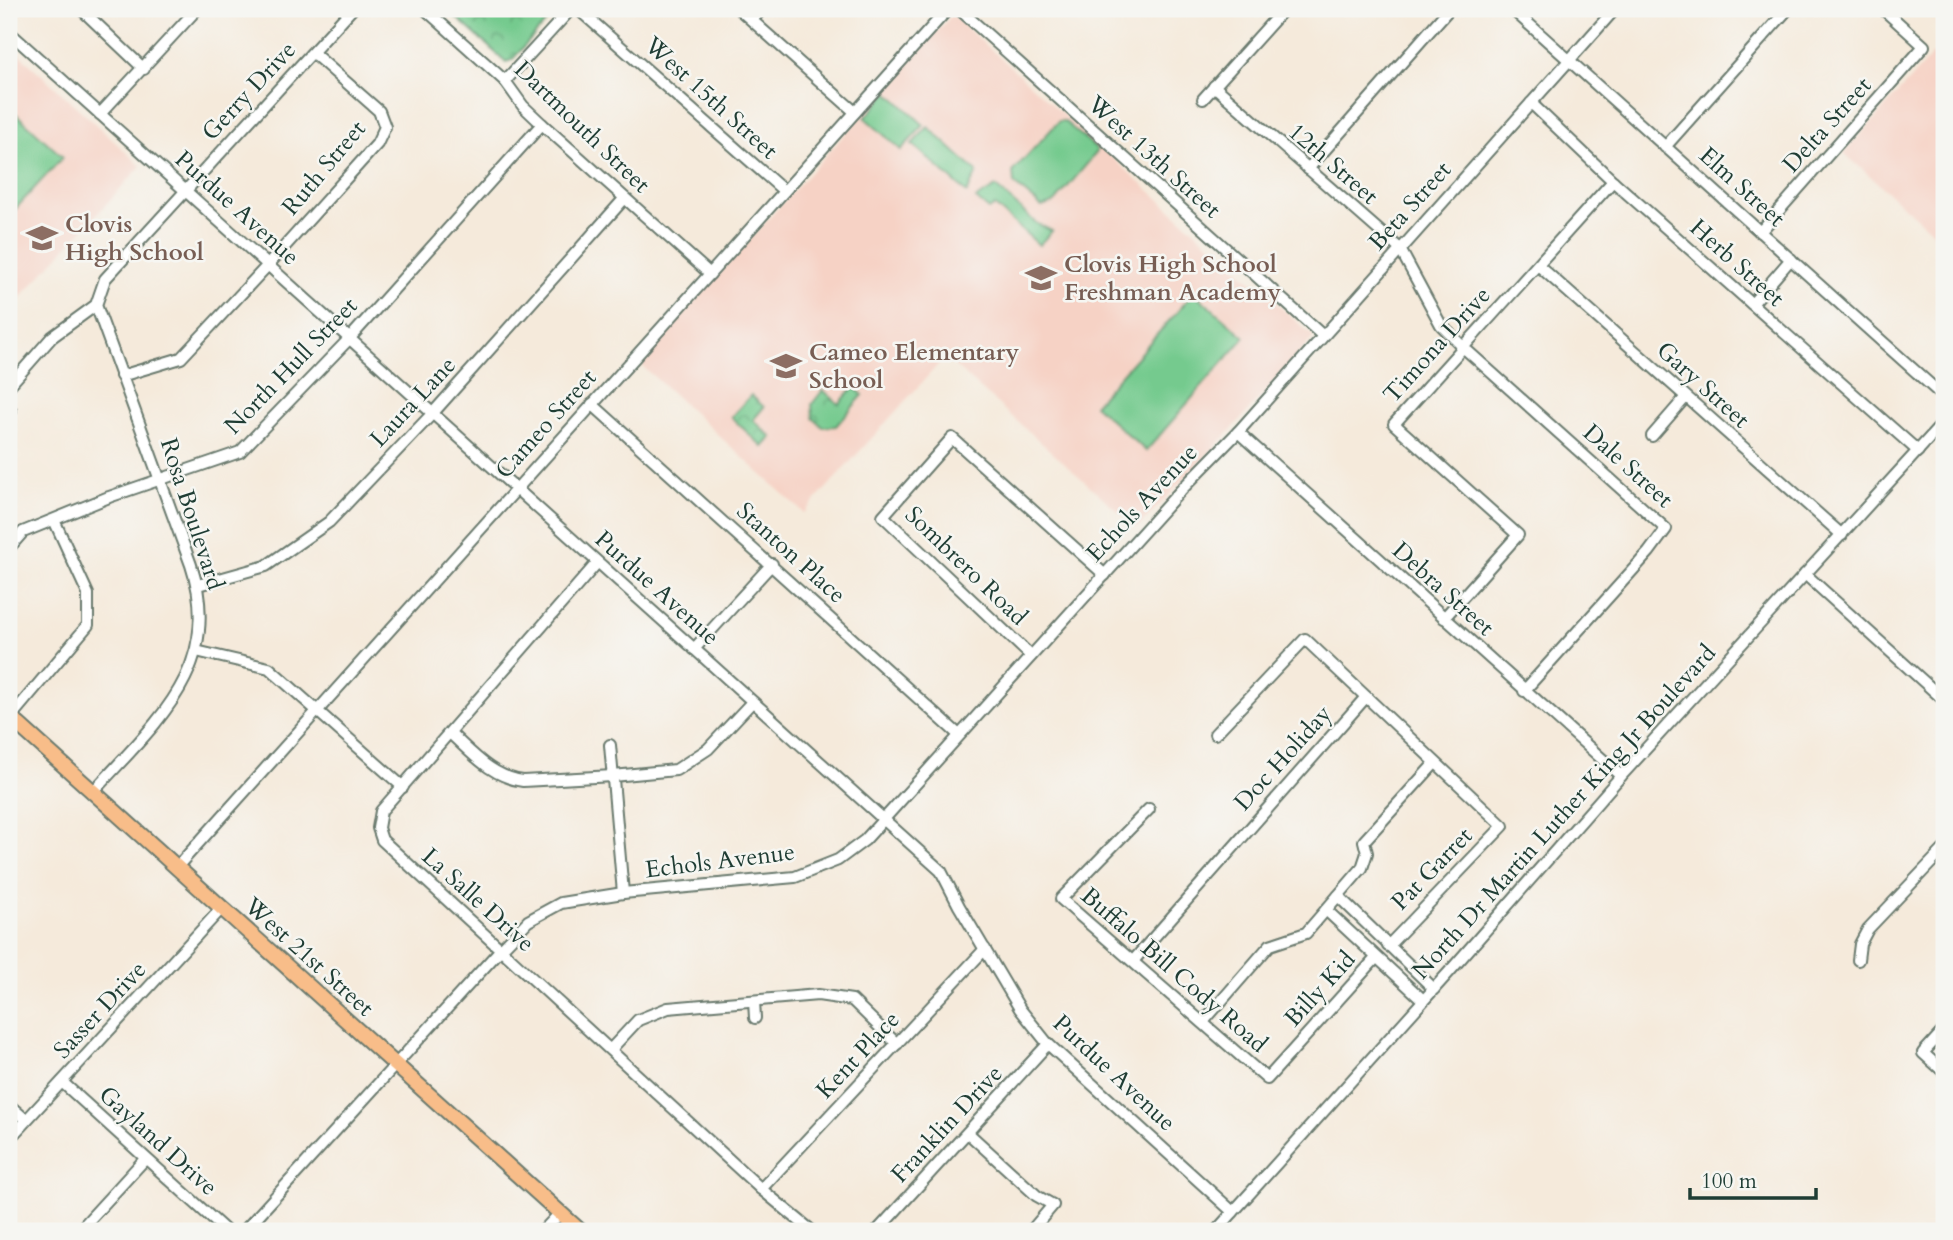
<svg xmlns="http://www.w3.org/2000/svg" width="1953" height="1240" font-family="Cardo,serif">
<defs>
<pattern id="park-crowns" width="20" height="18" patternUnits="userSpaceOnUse" patternTransform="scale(1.75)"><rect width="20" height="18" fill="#74ca8e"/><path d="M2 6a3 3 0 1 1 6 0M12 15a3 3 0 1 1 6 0" fill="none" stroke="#5fa575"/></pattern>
</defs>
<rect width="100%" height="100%" fill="#f6f6f2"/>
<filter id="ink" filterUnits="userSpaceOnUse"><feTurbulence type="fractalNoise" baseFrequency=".0143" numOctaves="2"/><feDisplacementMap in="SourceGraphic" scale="14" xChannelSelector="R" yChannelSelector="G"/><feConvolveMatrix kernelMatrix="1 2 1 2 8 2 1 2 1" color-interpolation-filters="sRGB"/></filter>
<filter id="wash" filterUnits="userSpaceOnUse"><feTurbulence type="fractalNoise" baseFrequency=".00686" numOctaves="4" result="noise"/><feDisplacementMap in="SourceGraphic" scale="28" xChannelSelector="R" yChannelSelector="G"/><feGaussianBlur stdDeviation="1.57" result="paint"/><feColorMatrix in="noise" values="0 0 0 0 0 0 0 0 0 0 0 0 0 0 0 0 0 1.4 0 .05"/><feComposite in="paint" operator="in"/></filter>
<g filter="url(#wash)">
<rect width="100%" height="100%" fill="#f5eadb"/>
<g fill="#f6d2c5">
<path d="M952,15L1314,337L1224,438L1137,528L945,357L804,513L639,363Z"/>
<path d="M9,45L141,166L9,310Z"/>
<path d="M1934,53L1944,63V242L1844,153Z"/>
</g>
<g fill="#74ca8e" stroke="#4a8461" stroke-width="2">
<path d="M888,92L924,125L901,150L865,118Z"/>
<path d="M14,112L63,157L9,216V117Z"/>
<path d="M1059,121H1064L1096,148L1097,152L1055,202L1042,207L1014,184L1013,171Z"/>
<path d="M928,127L977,172L967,193L912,144Z"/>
<path d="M996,187L1036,223L1052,231L1039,245L995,206L989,210L976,199Z"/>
<path d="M1194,293L1245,337L1146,451L1094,405Z"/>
</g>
<g fill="url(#park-crowns)" stroke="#4a8461" stroke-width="2">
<path d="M447,9H558L512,60L506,62Z"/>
<path d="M854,387L863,395L836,426L823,427L813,418L812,404L823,390L839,404Z"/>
<path d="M751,395L764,407L753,420L772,437L763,447L731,417Z"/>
</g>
</g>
<g filter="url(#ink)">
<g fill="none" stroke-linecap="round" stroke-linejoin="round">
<defs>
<g id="minor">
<path d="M81,9L144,69"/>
<path d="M425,9L505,81L523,106L542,124L710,274"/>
<path d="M578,9L784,191"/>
<path d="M739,9L855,112"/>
<path d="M959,9L1322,335"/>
<path d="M1512,9L1944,397"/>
<path d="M752,20L762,9"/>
<path d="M9,32L941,871L959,906L1020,1009L1048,1044L1233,1212"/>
<path d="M505,81L571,9"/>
<path d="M1214,86L1400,249L1441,325L1463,347L1666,529L1649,552L1524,691"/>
<path d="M1203,99L1284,9"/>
<path d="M1531,103L1613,181L1918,451"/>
<path d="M100,114L197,9"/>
<path d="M1665,147L1788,9"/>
<path d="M1308,169L1449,9"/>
<path d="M1760,232L1924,46L1883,9"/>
<path d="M1538,265L1842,535"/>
<path d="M1752,304L1791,259"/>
<path d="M121,376L181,358L268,265L377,144L385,127L379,111L313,53"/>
<path d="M9,386L52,337L96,305L105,279L352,9"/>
<path d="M592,404L959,735"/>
<path d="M9,409L11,411"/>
<path d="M1238,432L1621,776"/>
<path d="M1652,436L1685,398"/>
<path d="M9,548L23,532L109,497L240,452L350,338L542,124"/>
<path d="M597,563L381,811L378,828L382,840L761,1189L812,1231"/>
<path d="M1805,574L1944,700"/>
<path d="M198,585L266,566L329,522L432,414L624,199"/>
<path d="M1444,618L1518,535L1394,424L1613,181"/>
<path d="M694,649L772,564"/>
<path d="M196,651L269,668L403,787"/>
<path d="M1031,656L883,516L952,438L1105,575"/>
<path d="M9,719L88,625V594L54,520"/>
<path d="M451,734C473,754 492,777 523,781L613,776L676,770L708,749L752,702"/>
<path d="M1215,734L1305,639L1503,826L1388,946"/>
<path d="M610,745L623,893"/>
<path d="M92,793C155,723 225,668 191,565L96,305"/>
<path d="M1149,809L1061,899L1267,1079L1376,958"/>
<path d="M176,868L948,9"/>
<path d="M1338,896L1434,989"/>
<path d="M1326,910L1423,1000"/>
<path d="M1858,960L1860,944L1868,929L1944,849"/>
<path d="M1133,961L1366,697"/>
<path d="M754,1001L755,1018"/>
<path d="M1203,1022L1270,945L1306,933L1362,868L1367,853L1364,841L1435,763"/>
<path d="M1944,1030L1923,1053L1944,1072"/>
<path d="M611,1049L638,1020L668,1008L818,995L852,1000L897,1044"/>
<path d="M62,1082L226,1231"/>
<path d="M9,1105L26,1120"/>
<path d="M968,1133L1037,1196L1053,1205L1031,1231"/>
<path d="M9,1139L221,909"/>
<path d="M761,1189L985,949"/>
<path d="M79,1231L145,1159"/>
<path d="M244,1231L501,949L528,921L561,903L623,893L795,877L838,860L865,840L1183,488L1238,432L1615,9"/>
<path d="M543,1231L560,1213"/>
<path d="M877,1231L1048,1044"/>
<path d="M1216,1231L1450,971L1621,776L1944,422"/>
</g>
<path id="major" d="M9,716L580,1231"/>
</defs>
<use href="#minor" stroke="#6a7a6e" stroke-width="14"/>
<use href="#major" stroke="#6a7a6e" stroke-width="18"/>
<use href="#minor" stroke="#fff" stroke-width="10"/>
<use href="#major" stroke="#f8bd89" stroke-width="14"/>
</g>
</g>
<defs>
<symbol id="school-bare" viewBox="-9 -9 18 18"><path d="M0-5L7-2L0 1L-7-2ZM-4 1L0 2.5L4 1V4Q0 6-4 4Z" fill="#8d6e63" stroke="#f6f6f2" stroke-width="2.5" paint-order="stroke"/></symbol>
</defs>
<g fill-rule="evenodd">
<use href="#school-bare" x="20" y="216" width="44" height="44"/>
<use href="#school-bare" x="1019" y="256" width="44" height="44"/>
<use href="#school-bare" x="764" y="344" width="44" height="44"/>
</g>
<g text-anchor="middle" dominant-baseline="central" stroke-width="5" stroke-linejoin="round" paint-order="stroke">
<g font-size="24" fill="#1f3d34" stroke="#f6f6f2">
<text transform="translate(249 91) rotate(-47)">Gerry Drive</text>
<text transform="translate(711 98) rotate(42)">West 15th Street</text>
<text transform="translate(1827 125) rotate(-48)">Delta Street</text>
<text transform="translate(582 127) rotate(44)">Dartmouth Street</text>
<text transform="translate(1154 157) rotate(42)">West 13th Street</text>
<text transform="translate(1333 164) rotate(41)">12th Street</text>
<text transform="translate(324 168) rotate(-50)">Ruth Street</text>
<text transform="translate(1742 187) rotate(42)">Elm Street</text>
<text transform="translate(1410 206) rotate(-48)">Beta Street</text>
<text transform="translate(237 208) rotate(42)">Purdue Avenue</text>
<text transform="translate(1737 263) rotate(42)">Herb Street</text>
<text transform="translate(1437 345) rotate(-48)">Timona Drive</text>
<text transform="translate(291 366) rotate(-46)">North Hull Street</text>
<text transform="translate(1703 385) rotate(42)">Gary Street</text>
<text transform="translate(413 402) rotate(-47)">Laura Lane</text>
<text transform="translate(546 424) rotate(-48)">Cameo Street</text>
<text transform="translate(1628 466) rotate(42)">Dale Street</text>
<text transform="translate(1142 503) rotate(-47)">Echols Avenue</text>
<text transform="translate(192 514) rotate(72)">Rosa Boulevard</text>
<text transform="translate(791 553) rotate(42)">Stanton Place</text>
<text transform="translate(966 566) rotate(44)">Sombrero Road</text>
<text transform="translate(657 588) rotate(42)">Purdue Avenue</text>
<text transform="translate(1443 589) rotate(42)">Debra Street</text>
<text transform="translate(1283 758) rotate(-48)">Doc Holiday</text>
<text transform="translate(1564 812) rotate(-48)">North Dr Martin Luther King Jr Boulevard</text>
<text transform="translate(720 861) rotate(-7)">Echols Avenue</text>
<text transform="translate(1432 869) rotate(-46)">Pat Garret</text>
<text transform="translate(478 900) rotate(42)">La Salle Drive</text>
<text transform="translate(309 957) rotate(42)">West 21st Street</text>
<text transform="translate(1174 970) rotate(41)">Buffalo Bill Cody Road</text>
<text transform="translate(1320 989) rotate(-48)">Billy Kid</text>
<text transform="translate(100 1010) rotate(-47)">Sasser Drive</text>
<text transform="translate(858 1055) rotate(-47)">Kent Place</text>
<text transform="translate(1114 1073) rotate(43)">Purdue Avenue</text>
<text transform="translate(947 1124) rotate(-47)">Franklin Drive</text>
<text transform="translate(158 1141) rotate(42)">Gayland Drive</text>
</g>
<g font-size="24" font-weight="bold" fill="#785e54" stroke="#f6f6f2" text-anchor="start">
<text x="65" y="224">Clovis<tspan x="65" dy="28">High School</tspan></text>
<text x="1064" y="264">Clovis High School<tspan x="1064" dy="28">Freshman Academy</tspan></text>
<text x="809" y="352">Cameo Elementary<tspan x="809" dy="28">School</tspan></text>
</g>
</g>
<rect width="1953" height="1240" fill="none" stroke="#f6f6f2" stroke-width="35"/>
<path d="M1690 1188v10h126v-10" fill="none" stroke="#1f3d34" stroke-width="3.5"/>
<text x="1701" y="1188" font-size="21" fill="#1f3d34" stroke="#f6f6f2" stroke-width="5" paint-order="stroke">100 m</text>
</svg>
